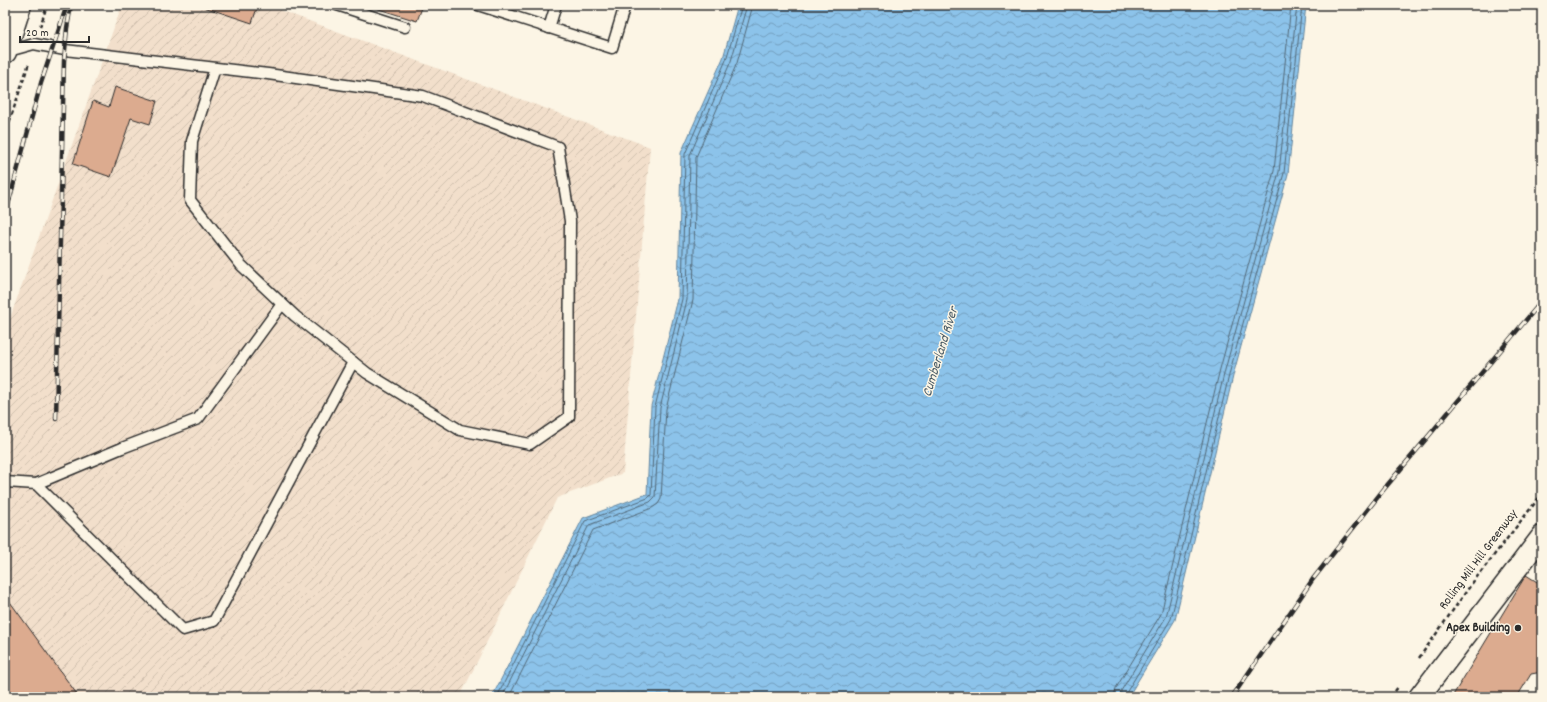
<svg xmlns="http://www.w3.org/2000/svg" width="1547" height="702" font-family="Dekko,sans-serif">
<defs>
<pattern id="industrial-furrows" width="10" height="10" patternUnits="userSpaceOnUse"><rect width="10" height="10" fill="#f2dfcb"/><path d="M-1 1l2-2M0 10L10 0M9 11l2-2" fill="none" stroke="#d0c0ae"/></pattern>
<pattern id="water-waves" width="16" height="10" patternUnits="userSpaceOnUse"><rect width="16" height="10" fill="#8cc3ea"/><path d="M0 5q4-4 8 0t8 0" fill="none" stroke="#739fbe"/></pattern>
</defs>
<rect width="100%" height="100%" fill="#fcf5e5"/>
<filter id="ink" filterUnits="userSpaceOnUse"><feTurbulence type="fractalNoise" baseFrequency=".025" numOctaves="2"/><feDisplacementMap in="SourceGraphic" scale="8" xChannelSelector="R" yChannelSelector="G"/><feConvolveMatrix kernelMatrix="1 2 1 2 8 2 1 2 1" color-interpolation-filters="sRGB"/></filter>
<g filter="url(#ink)">
<path fill="url(#industrial-furrows)" d="M122,5H266L650,147L623,473L557,498L460,697H5V332Z"/>
<path fill="url(#water-waves)" stroke="#65869e" d="M738,5H1306L1288,174L1234,372L1175,620L1128,697H492L583,518L647,494L651,406L678,299L681,153L723,58Z"/>
<g fill="none" stroke-linecap="round" stroke-linejoin="round">
<g stroke="#526877" stroke-width="1">
<path d="M497,697L585,521L648,498L651,495L655,407L682,299L685,154L726,60L742,5"/>
<path d="M502,697L589,525L650,502L655,497L660,408L687,300L690,155L731,61L747,5"/>
<path d="M509,697L593,530L652,508L658,504L661,499L666,409L693,300L696,157L737,63L753,5"/>
<path d="M1114,697L1116,688L1161,614L1220,369L1274,171L1291,5"/>
<path d="M1120,697L1121,691L1166,617L1225,370L1279,172L1297,5"/>
<path d="M1125,697L1126,693L1171,619L1230,371L1284,173L1302,5"/>
</g>
</g>
<g fill="#dcab8f" stroke="#2b2b2b">
<path d="M198,5H258L252,23Z"/>
<path d="M366,5H423L417,21Z"/>
<path d="M115,87L157,101L150,124L131,118L111,177L73,164L93,101L109,107Z"/>
<path d="M1526,575L1542,585V672L1531,674L1517,697H1452Z"/>
<path d="M5,595L79,697H5Z"/>
</g>
<g fill="none" stroke-linecap="round" stroke-linejoin="round">
<defs>
<g id="service">
<path d="M337,5L405,27"/>
<path d="M478,5L612,48L625,5"/>
<path d="M549,28L556,5"/>
<path d="M5,52L34,44L65,50L268,74L423,96L558,147L570,221L569,417L530,444L460,430L367,373L295,316L241,265L190,200L192,141L215,68"/>
<path d="M5,482L36,484L122,448L198,419L282,304"/>
<path d="M36,484L183,630L214,621L353,362"/>
</g>
<path id="minor" d="M1419,697L1542,536"/>
<path id="tertiary" d="M5,52L20,5"/>
</defs>
<use href="#service" stroke="#2b2b2b" stroke-width="13"/>
<use href="#minor" stroke="#2b2b2b" stroke-width="23"/>
<use href="#tertiary" stroke="#2b2b2b" stroke-width="25"/>
<g stroke="#2b2b2b" stroke-width="2.5" stroke-dasharray="4 3" stroke-linecap="butt">
<path d="M40,27L47,5"/>
<path d="M5,135L29,63"/>
<path d="M1419,658L1473,582L1542,494"/>
<path d="M1391,697L1398,687"/>
</g>
<use href="#service" stroke="#fcf5e5" stroke-width="10"/>
<use href="#minor" stroke="#fcf5e5" stroke-width="20"/>
<use href="#tertiary" stroke="#fcf5e5" stroke-width="22"/>
<defs>
<g id="rail">
<path d="M5,216L41,83L67,5"/>
<path d="M56,419L64,61L67,28L71,5"/>
<path d="M1232,697L1313,579L1384,489L1542,301"/>
</g>
</defs>
<use href="#rail" stroke="#2b2b2b" stroke-width="4.5"/>
<use href="#rail" stroke="#fcf5e5" stroke-width="3" stroke-dasharray="9" stroke-linecap="butt"/>
</g>
</g>
<circle fill="#2b2b2b" stroke="#fcf5e5" stroke-width="1.5" cx="1518" cy="628" r="4"/>
<g text-anchor="middle" dominant-baseline="central" stroke-width="3" stroke-linejoin="round" paint-order="stroke">
<g font-size="13" fill="#2b2b2b" stroke="#fcf5e5">
<text transform="translate(1479 560) rotate(-53)">Rolling Mill Hill Greenway</text>
</g>
<g font-size="13" font-weight="bold" fill="#2b2b2b" stroke="#fcf5e5" text-anchor="end">
<text x="1510" y="628">Apex Building</text>
</g>
<g font-size="14" font-style="italic" fill="#485964" stroke="#fcf5e5">
<text transform="translate(941 352) rotate(-73)">Cumberland River</text>
</g>
</g>
<rect width="1547" height="702" fill="none" stroke="#fcf5e5" stroke-width="20"/>
<rect x="10" y="10" width="1527" height="682" fill="none" stroke="#2b2b2b" stroke-width="1.5" filter="url(#ink)"/>
<path d="M20 36v6h69v-6" fill="none" stroke="#2b2b2b" stroke-width="2"/>
<text x="26" y="36" font-size="12" fill="#2b2b2b" stroke="#fcf5e5" stroke-width="3" paint-order="stroke">20 m</text>
</svg>
